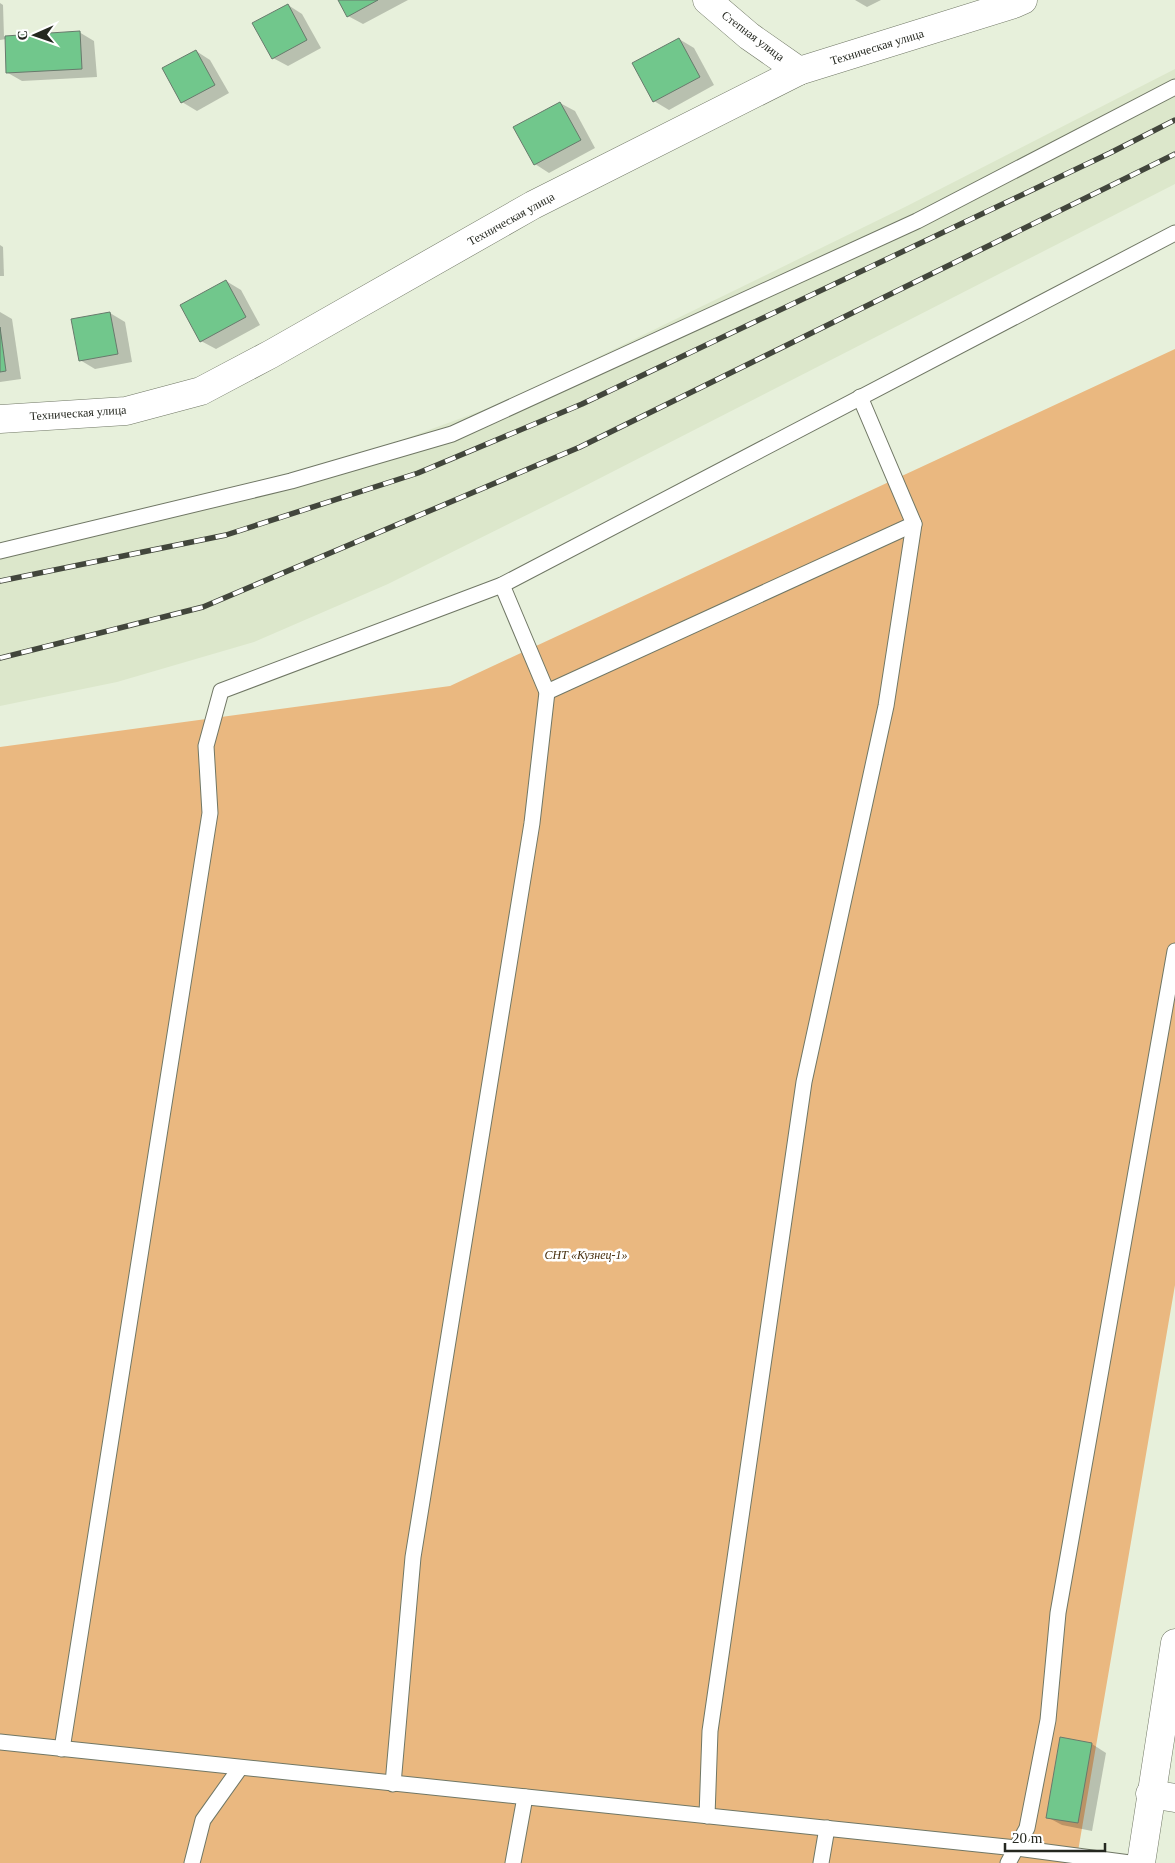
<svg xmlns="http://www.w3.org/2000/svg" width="1175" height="1863" font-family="Georgia,serif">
<rect width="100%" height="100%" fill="#e7f0db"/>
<path fill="#dce7cb" d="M1175,69V184L571,493L388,584L254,642L117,682L0,706V544L309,474L508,401L905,207Z"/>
<path fill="#eab880" d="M1175,349V1285L1076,1863H0V747L450,686Z"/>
<g fill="#0003">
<path d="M339,0H408L363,24L348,16Z"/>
<path d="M855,0H881L867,7Z"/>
<path d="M0,3L3,5L4,37L79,32L94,41L97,77L22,81L8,73L6,39L0,40Z"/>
<path d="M288,5L302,14L321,48L288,66L273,58Z"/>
<path d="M679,39L694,48L714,85L669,110L654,101L634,64Z"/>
<path d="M196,51L210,60L229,93L197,111L182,102Z"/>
<path d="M560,103L575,111L595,148L549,173L535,164Z"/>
<path d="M0,245L3,247L4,276H0Z"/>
<path d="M226,281L241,290L260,325L216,349L201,341Z"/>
<path d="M0,312L12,319L21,379L0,382Z"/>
<path d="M110,313L125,322L132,362L95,369L80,360Z"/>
<path d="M1092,1744L1106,1753L1092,1831L1062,1825L1047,1817Z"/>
</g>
<g fill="#71c78c" stroke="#687a6c">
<path d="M338,0H378L347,17Z"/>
<path d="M288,4L307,40L272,59L252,23Z"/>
<path d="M80,31L82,69L6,73L5,36Z"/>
<path d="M679,38L700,77L653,102L632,63Z"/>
<path d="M196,50L215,85L181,103L162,68Z"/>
<path d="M560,102L581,140L534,165L513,127Z"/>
<path d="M226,280L246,317L200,342L180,305Z"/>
<path d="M110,312L118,354L79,361L71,319Z"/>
<path d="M0,327L6,371L0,372Z"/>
<path d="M1060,1737L1092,1743L1078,1823L1046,1818Z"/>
</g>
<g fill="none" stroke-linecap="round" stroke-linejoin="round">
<defs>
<g id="lane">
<path d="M0,551L291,481L452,434L917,221L1175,87"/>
<path d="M547,692L914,524"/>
<path d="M0,1742L1016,1848L1130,1863"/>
<path d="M62,1749L210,813L206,746L221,691L502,585L1175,233"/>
<path d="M393,1784L413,1557L532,823L547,692L502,585"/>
<path d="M707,1816L710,1731L804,1082L886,706L914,524L860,397"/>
<path d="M192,1863L203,1820L240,1768"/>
<path d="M513,1863L525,1797"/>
<path d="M821,1863L827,1828"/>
<path d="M1008,1863L1027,1828L1048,1720L1058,1613L1175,951"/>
</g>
<g id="street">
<path d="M707,0L749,36L799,71"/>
<path d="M0,419L126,411L201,391L271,354L533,205L799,71L1014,4L1023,0"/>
<path d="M1150,1794L1175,1798"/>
<path d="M1141,1863L1175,1643"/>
</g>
</defs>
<use href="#lane" stroke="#707765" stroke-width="17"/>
<use href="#street" stroke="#707765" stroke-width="29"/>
<use href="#lane" stroke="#fff" stroke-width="15"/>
<use href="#street" stroke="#fff" stroke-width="28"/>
<defs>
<g id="rail">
<path d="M0,581L226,535L418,473L582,404L1110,153L1175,120"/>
<path d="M0,658L203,607L580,447L1175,154"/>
</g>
</defs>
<use href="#rail" stroke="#42463c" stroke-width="5.5"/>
<use href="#rail" stroke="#fff" stroke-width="4" stroke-dasharray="11" stroke-linecap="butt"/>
</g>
<g text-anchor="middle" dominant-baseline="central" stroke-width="5" stroke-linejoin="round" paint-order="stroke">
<g font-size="12" fill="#252820" stroke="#fff">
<text transform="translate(753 36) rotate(37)">Степная улица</text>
<text transform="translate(877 47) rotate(-17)">Техническая улица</text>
<text transform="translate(511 219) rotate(-29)">Техническая улица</text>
<text transform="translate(78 413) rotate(-4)">Техническая улица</text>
</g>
<g font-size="12" font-style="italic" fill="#452c0b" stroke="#fff">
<text x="586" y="1255">СНТ «Кузнец-1»</text>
</g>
</g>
<g transform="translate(35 35) rotate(268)" stroke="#ffffff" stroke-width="4" paint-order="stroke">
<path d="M0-4L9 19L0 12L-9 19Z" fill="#252820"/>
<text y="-8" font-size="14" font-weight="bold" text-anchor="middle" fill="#252820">С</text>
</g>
<path d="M1005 1843v8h100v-8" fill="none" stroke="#252820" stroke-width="2.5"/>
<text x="1012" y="1843" font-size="15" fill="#252820" stroke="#ffffff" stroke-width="4" paint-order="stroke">20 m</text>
</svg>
